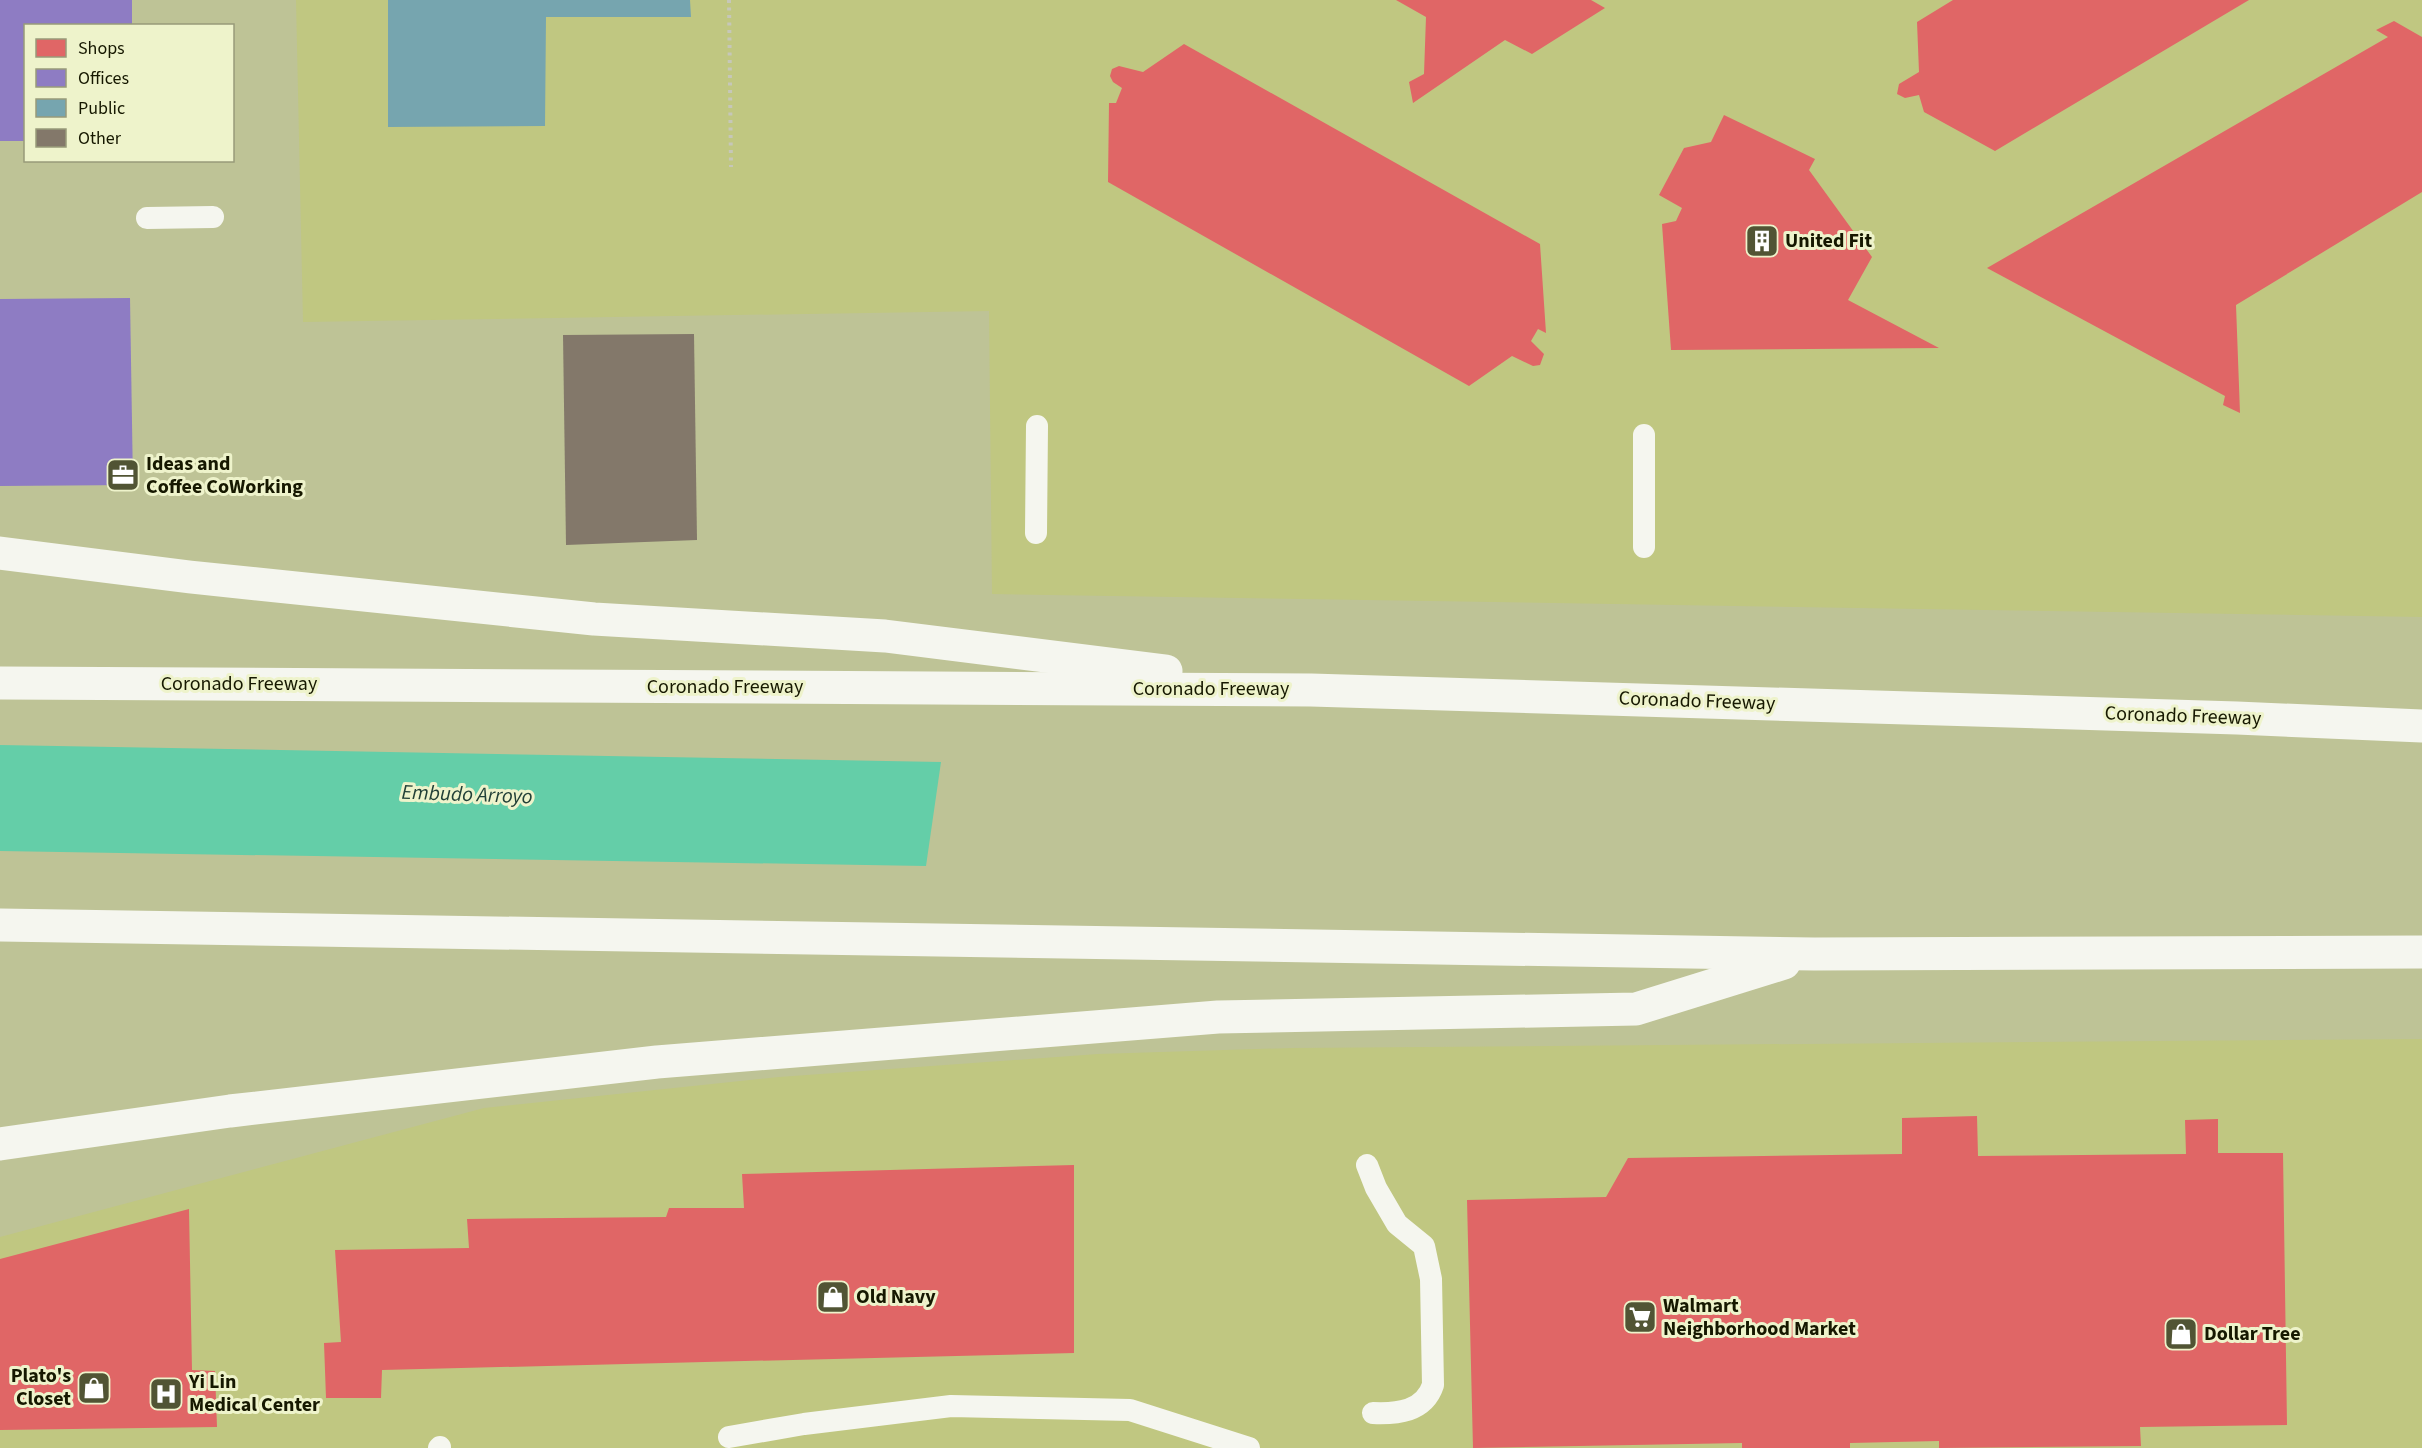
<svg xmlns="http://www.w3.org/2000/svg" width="2422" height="1448" font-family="'Source Sans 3',sans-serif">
<rect width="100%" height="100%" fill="#bec396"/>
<g fill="#c0c781">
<path d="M296,0H2422V617L992,594L989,311L303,322Z"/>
<path d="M2422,1039V1448H0V1237L484,1108L779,1077L1098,1054L1292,1048Z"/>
</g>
<path fill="#64cea8" d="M0,745L941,762L926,866L0,851Z"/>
<g fill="#e06666">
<path d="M1396,0H1591L1605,8L1532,54L1505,40L1413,103L1409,82L1424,74L1426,17Z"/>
<path d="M1953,0H2249L1995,151L1924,112L1919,95L1905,98L1897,94L1899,84L1919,72L1917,22Z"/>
<path d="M2394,21L2422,37V192L2236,305L2240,413L2223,405L2225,396L1987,268L2388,37L2376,30Z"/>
<path d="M1184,44L1540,244L1546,333L1538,329L1531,341L1544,354L1540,365L1533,366L1512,356L1469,386L1108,182L1109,103H1116L1122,88L1113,82L1110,76L1112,69L1119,66L1143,72Z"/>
<path d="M1724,115L1815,159L1809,170L1872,257L1848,300L1939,348L1671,350L1662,224L1676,221L1682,208L1659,195L1684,148L1711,142Z"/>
<path d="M1977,1116L1978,1156L2186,1154L2185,1120L2218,1119V1153H2283L2287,1425L2140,1427L2141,1446L1939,1448V1441L1850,1443V1448H1742V1443L1473,1448L1467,1200L1606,1197L1628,1158L1902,1154V1118Z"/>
<path d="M1074,1165V1353L382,1370L381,1398H326L324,1343L341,1342L335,1250L469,1248L467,1219L666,1217L669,1208H744L742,1174Z"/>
<path d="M189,1209L192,1370L215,1371L217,1427L0,1430V1259Z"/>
</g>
<g fill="#8e7cc3">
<path d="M0,0H132V26H26V141H0Z"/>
<path d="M130,298L133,485L0,486V299Z"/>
</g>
<path fill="#76a5af" d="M388,0H690L691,17H546L545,126L388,127Z"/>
<path fill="#83786a" d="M694,334L697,540L566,545L563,335Z"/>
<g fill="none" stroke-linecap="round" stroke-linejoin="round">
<path stroke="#c6c7b9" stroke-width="4" stroke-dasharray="3 4.5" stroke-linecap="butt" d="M729,0L731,167"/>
<g stroke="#f5f6ef" stroke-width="22">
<path d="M147,218L213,217"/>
<path d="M1036,533L1037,426"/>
<path d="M1644,547V435"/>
<path d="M1367,1165L1376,1188L1397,1224L1424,1246L1431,1279L1433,1385C1424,1412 1397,1414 1373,1413"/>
<path d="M729,1437L804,1424L951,1406L1130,1410L1249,1448"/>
<path d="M439,1448L440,1447"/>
</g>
<g stroke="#f5f6ef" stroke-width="33">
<path d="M0,553L190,577L594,619L885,636L1166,671"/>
<path d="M0,683L1311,690L2237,718L2422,726"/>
<path d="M0,925L1814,954L2422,952"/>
<path d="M0,1144L230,1111L657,1062L1218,1017L1636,1009L1784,963"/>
</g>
</g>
<defs>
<symbol id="building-square" viewBox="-11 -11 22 22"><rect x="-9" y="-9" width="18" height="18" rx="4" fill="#515434" stroke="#eef3cb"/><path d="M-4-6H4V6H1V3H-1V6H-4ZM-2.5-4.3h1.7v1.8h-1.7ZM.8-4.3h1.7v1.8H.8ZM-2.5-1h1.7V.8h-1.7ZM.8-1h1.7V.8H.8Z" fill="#fff"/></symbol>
<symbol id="office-square" viewBox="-11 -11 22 22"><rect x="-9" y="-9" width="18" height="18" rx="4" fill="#515434" stroke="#eef3cb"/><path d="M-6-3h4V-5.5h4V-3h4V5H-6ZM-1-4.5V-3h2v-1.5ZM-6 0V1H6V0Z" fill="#fff"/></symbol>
<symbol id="shop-square" viewBox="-11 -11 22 22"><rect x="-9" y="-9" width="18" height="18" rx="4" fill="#515434" stroke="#eef3cb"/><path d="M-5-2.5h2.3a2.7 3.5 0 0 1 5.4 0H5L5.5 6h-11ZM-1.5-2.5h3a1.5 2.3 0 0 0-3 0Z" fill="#fff"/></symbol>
<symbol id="supermarket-square" viewBox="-11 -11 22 22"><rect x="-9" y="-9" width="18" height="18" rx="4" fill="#515434" stroke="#eef3cb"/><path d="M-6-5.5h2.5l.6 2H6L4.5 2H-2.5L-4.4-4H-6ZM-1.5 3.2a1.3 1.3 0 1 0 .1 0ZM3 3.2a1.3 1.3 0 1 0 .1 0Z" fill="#fff"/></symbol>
<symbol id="hospital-square" viewBox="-11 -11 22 22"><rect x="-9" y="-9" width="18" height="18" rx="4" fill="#515434" stroke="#eef3cb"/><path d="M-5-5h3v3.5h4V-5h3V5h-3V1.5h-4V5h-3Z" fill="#fff"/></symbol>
</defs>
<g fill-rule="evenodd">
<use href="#building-square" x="1743" y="222" width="38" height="38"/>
<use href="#office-square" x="104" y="456" width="38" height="38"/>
<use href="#shop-square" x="814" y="1278" width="38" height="38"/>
<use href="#supermarket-square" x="1621" y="1298" width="38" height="38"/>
<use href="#shop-square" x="2162" y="1315" width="38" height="38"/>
<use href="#shop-square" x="75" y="1369" width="38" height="38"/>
<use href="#hospital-square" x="147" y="1375" width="38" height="38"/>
</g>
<g text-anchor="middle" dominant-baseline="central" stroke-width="6" stroke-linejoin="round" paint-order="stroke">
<g font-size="20" font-weight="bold" fill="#161800" stroke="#eef3cb" text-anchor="start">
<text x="1785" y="241">United Fit</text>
<text x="146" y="464">Ideas and<tspan x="146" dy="23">Coffee CoWorking</tspan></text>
<text x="856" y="1297">Old Navy</text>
<text x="1663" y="1306">Walmart<tspan x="1663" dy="23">Neighborhood Market</tspan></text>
<text x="2204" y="1334">Dollar Tree</text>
<text x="71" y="1376" text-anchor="end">Plato's<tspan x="71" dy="23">Closet</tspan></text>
<text x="189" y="1382">Yi Lin<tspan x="189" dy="23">Medical Center</tspan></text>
</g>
<g font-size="20" fill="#161800" stroke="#eef3cb">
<text x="239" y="684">Coronado Freeway</text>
<text x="725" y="687">Coronado Freeway</text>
<text x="1211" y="689">Coronado Freeway</text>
<text transform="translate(1697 701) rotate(2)">Coronado Freeway</text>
<text transform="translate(2183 716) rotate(2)">Coronado Freeway</text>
</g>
<g font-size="21" font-style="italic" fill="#224037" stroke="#eef3cb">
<text transform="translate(467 794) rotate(2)">Embudo Arroyo</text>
</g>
</g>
<rect x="24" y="24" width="210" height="138" fill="#eef3cb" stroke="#989b7a" stroke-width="1.5"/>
<rect x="36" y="39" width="30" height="18" fill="#e06666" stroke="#989b7a" stroke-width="1.5"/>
<text x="78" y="54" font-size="18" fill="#161800">Shops</text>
<rect x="36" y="69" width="30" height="18" fill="#8e7cc3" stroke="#989b7a" stroke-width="1.5"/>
<text x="78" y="84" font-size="18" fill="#161800">Offices</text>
<rect x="36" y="99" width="30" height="18" fill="#76a5af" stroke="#989b7a" stroke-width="1.5"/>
<text x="78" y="114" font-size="18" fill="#161800">Public</text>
<rect x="36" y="129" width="30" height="18" fill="#83786a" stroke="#989b7a" stroke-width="1.5"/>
<text x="78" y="144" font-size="18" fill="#161800">Other</text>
</svg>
